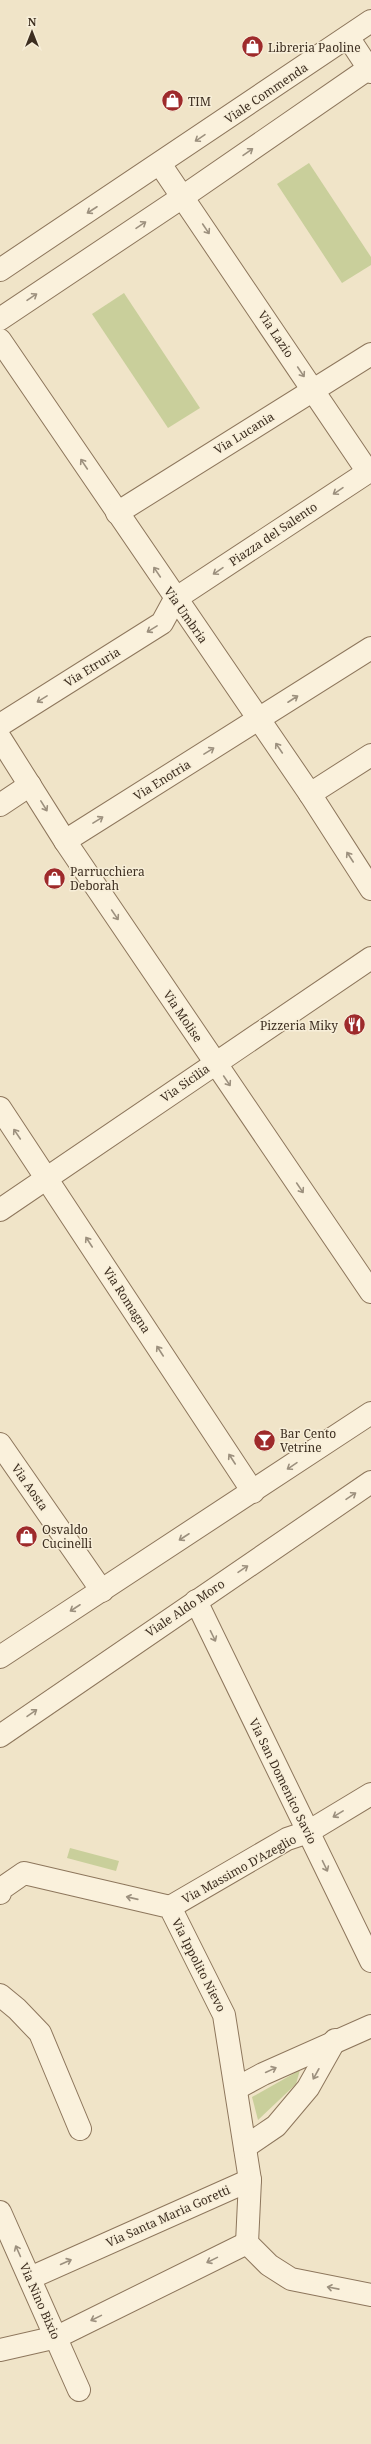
<svg xmlns="http://www.w3.org/2000/svg" width="371" height="2444" font-family="'Noto Serif',serif">
<rect width="100%" height="100%" fill="#f0e4c8"/>
<g fill="#c9cf9b">
<path d="M309,163L371,257V265L342,283L277,184Z"/>
<path d="M124,293L200,408L168,428L92,314Z"/>
<path d="M70,1848L119,1861L116,1871L67,1858Z"/>
<path d="M300,2070L296,2084L258,2120L252,2097Z"/>
</g>
<g fill="none" stroke-linecap="round" stroke-linejoin="round">
<defs>
<g id="minor">
<path d="M348,37L371,72"/>
<path d="M160,164L368,472"/>
<path d="M0,340L310,794L371,889"/>
<path d="M117,513L371,354"/>
<path d="M0,725L162,623L175,599L371,470"/>
<path d="M0,738L65,841L371,1292"/>
<path d="M310,794L371,755"/>
<path d="M0,805L30,785"/>
<path d="M65,841L371,648"/>
<path d="M0,1108L253,1492"/>
<path d="M0,1210L371,958"/>
<path d="M0,1444L102,1591"/>
<path d="M196,1601L371,1961"/>
<path d="M0,1893L1,1889L24,1873L170,1907L224,2015L250,2180L247,2243L269,2265L291,2279L371,2295"/>
<path d="M170,1907L287,1839L308,1832L371,1794"/>
<path d="M0,1995L17,2009L40,2033L80,2129"/>
<path d="M237,2088L263,2074L371,2026"/>
<path d="M245,2147L276,2126L308,2088L335,2040"/>
<path d="M0,2212L79,2390"/>
<path d="M30,2278L250,2180"/>
<path d="M0,2350L57,2337L247,2243"/>
</g>
<g id="tertiary">
<path d="M0,270L371,21"/>
<path d="M0,319L184,196L371,67"/>
<path d="M0,1657L371,1413"/>
<path d="M0,1736L371,1482"/>
</g>
</defs>
<use href="#minor" stroke="#8d765c" stroke-width="24"/>
<use href="#tertiary" stroke="#8d765c" stroke-width="24"/>
<use href="#minor" stroke="#faf1dc" stroke-width="22"/>
<use href="#tertiary" stroke="#faf1dc" stroke-width="22"/>
</g>
<defs><path id="oneway-shaft" d="M-6 0H5M1.5-3L5.5 0L1.5 3" fill="none" stroke-width="1.6" stroke-linecap="round" stroke-linejoin="round"/></defs>
<g stroke="#9c907e">
<use href="#oneway-shaft" transform="translate(200 138) rotate(146)"/>
<use href="#oneway-shaft" transform="translate(248 152) rotate(-35)"/>
<use href="#oneway-shaft" transform="translate(92 210) rotate(147)"/>
<use href="#oneway-shaft" transform="translate(141 225) rotate(-34)"/>
<use href="#oneway-shaft" transform="translate(206 229) rotate(56)"/>
<use href="#oneway-shaft" transform="translate(32 297) rotate(-34)"/>
<use href="#oneway-shaft" transform="translate(301 372) rotate(56)"/>
<use href="#oneway-shaft" transform="translate(84 464) rotate(-124)"/>
<use href="#oneway-shaft" transform="translate(338 491) rotate(146)"/>
<use href="#oneway-shaft" transform="translate(218 571) rotate(146)"/>
<use href="#oneway-shaft" transform="translate(157 572) rotate(-124)"/>
<use href="#oneway-shaft" transform="translate(152 629) rotate(148)"/>
<use href="#oneway-shaft" transform="translate(42 699) rotate(148)"/>
<use href="#oneway-shaft" transform="translate(293 699) rotate(-33)"/>
<use href="#oneway-shaft" transform="translate(279 748) rotate(-124)"/>
<use href="#oneway-shaft" transform="translate(209 751) rotate(-32)"/>
<use href="#oneway-shaft" transform="translate(44 806) rotate(58)"/>
<use href="#oneway-shaft" transform="translate(98 820) rotate(-32)"/>
<use href="#oneway-shaft" transform="translate(350 857) rotate(-123)"/>
<use href="#oneway-shaft" transform="translate(115 915) rotate(56)"/>
<use href="#oneway-shaft" transform="translate(227 1081) rotate(56)"/>
<use href="#oneway-shaft" transform="translate(17 1134) rotate(-124)"/>
<use href="#oneway-shaft" transform="translate(300 1188) rotate(56)"/>
<use href="#oneway-shaft" transform="translate(89 1242) rotate(-123)"/>
<use href="#oneway-shaft" transform="translate(160 1351) rotate(-123)"/>
<use href="#oneway-shaft" transform="translate(232 1459) rotate(-123)"/>
<use href="#oneway-shaft" transform="translate(292 1466) rotate(146)"/>
<use href="#oneway-shaft" transform="translate(351 1496) rotate(-34)"/>
<use href="#oneway-shaft" transform="translate(184 1537) rotate(147)"/>
<use href="#oneway-shaft" transform="translate(243 1569) rotate(-34)"/>
<use href="#oneway-shaft" transform="translate(75 1608) rotate(147)"/>
<use href="#oneway-shaft" transform="translate(213 1636) rotate(64)"/>
<use href="#oneway-shaft" transform="translate(32 1713) rotate(-35)"/>
<use href="#oneway-shaft" transform="translate(338 1814) rotate(149)"/>
<use href="#oneway-shaft" transform="translate(325 1866) rotate(64)"/>
<use href="#oneway-shaft" transform="translate(132 1898) rotate(-167)"/>
<use href="#oneway-shaft" transform="translate(271 2070) rotate(-25)"/>
<use href="#oneway-shaft" transform="translate(316 2074) rotate(119)"/>
<use href="#oneway-shaft" transform="translate(18 2251) rotate(-114)"/>
<use href="#oneway-shaft" transform="translate(212 2260) rotate(154)"/>
<use href="#oneway-shaft" transform="translate(66 2262) rotate(-24)"/>
<use href="#oneway-shaft" transform="translate(333 2288) rotate(-169)"/>
<use href="#oneway-shaft" transform="translate(96 2318) rotate(154)"/>
</g>
<defs>
<symbol id="shop-disc" viewBox="-11 -11 22 22"><circle r="9.5" fill="#9e2a2b" stroke="#f7eed8"/><path d="M-5-2.5h2.3a2.7 3.5 0 0 1 5.4 0H5L5.5 6h-11ZM-1.5-2.5h3a1.5 2.3 0 0 0-3 0Z" fill="#fff"/></symbol>
<symbol id="restaurant-disc" viewBox="-11 -11 22 22"><circle r="9.5" fill="#9e2a2b" stroke="#f7eed8"/><path d="M-5-6h1v4h1v-4h1v4h1v-4h1v5L-1.5 .5V6h-2V.5L-5-1ZM5-6V6H3V1.5H1.5Q1.5-4 5-6Z" fill="#fff"/></symbol>
<symbol id="bar-disc" viewBox="-11 -11 22 22"><circle r="9.5" fill="#9e2a2b" stroke="#f7eed8"/><path d="M-6-5H6L.8 .8V4.5H3.5V6h-7V4.5H-.8V.8Z" fill="#fff"/></symbol>
</defs>
<g fill-rule="evenodd">
<use href="#shop-disc" x="240" y="34" width="25" height="25"/>
<use href="#shop-disc" x="160" y="88" width="25" height="25"/>
<use href="#shop-disc" x="42" y="866" width="25" height="25"/>
<use href="#restaurant-disc" x="342" y="1012" width="25" height="25"/>
<use href="#bar-disc" x="252" y="1428" width="25" height="25"/>
<use href="#shop-disc" x="14" y="1524" width="25" height="25"/>
</g>
<g text-anchor="middle" dominant-baseline="central" stroke-width="3" stroke-linejoin="round" paint-order="stroke">
<g font-size="12" fill="#3d2e20" stroke="#f7eed8" text-anchor="start">
<text x="268" y="47">Libreria Paoline</text>
<text x="188" y="101">TIM</text>
<text x="70" y="871">Parrucchiera<tspan x="70" dy="14">Deborah</tspan></text>
<text x="338" y="1025" text-anchor="end">Pizzeria Miky</text>
<text x="280" y="1433">Bar Cento<tspan x="280" dy="14">Vetrine</tspan></text>
<text x="42" y="1529">Osvaldo<tspan x="42" dy="14">Cucinelli</tspan></text>
</g>
<g font-size="12" fill="#3d2e20" stroke="#f7eed8">
<text transform="translate(266 93) rotate(-34)">Viale Commenda</text>
<text transform="translate(276 334) rotate(56)">Via Lazio</text>
<text transform="translate(244 433) rotate(-32)">Via Lucania</text>
<text transform="translate(273 534) rotate(-34)">Piazza del Salento</text>
<text transform="translate(186 615) rotate(55)">Via Umbria</text>
<text transform="translate(92 667) rotate(-32)">Via Etruria</text>
<text transform="translate(162 780) rotate(-32)">Via Enotria</text>
<text transform="translate(183 1016) rotate(56)">Via Molise</text>
<text transform="translate(185 1083) rotate(-35)">Via Sicilia</text>
<text transform="translate(127 1300) rotate(57)">Via Romagna</text>
<text transform="translate(30 1487) rotate(55)">Via Aosta</text>
<text transform="translate(185 1608) rotate(-34)">Viale Aldo Moro</text>
<text transform="translate(283 1781) rotate(64)">Via San Domenico Savio</text>
<text transform="translate(239 1869) rotate(-29)">Via Massimo D'Azeglio</text>
<text transform="translate(199 1965) rotate(63)">Via Ippolito Nievo</text>
<text transform="translate(168 2216) rotate(-24)">Via Santa Maria Goretti</text>
<text transform="translate(40 2301) rotate(66)">Via Nino Bixio</text>
</g>
</g>
<g transform="translate(32 32)" stroke="#f7eed8" stroke-width="3" paint-order="stroke">
<path d="M0-3L7 15L0 10L-7 15Z" fill="#3d2e20"/>
<text y="-6" font-size="11" font-weight="bold" text-anchor="middle" fill="#3d2e20">N</text>
</g>
</svg>
